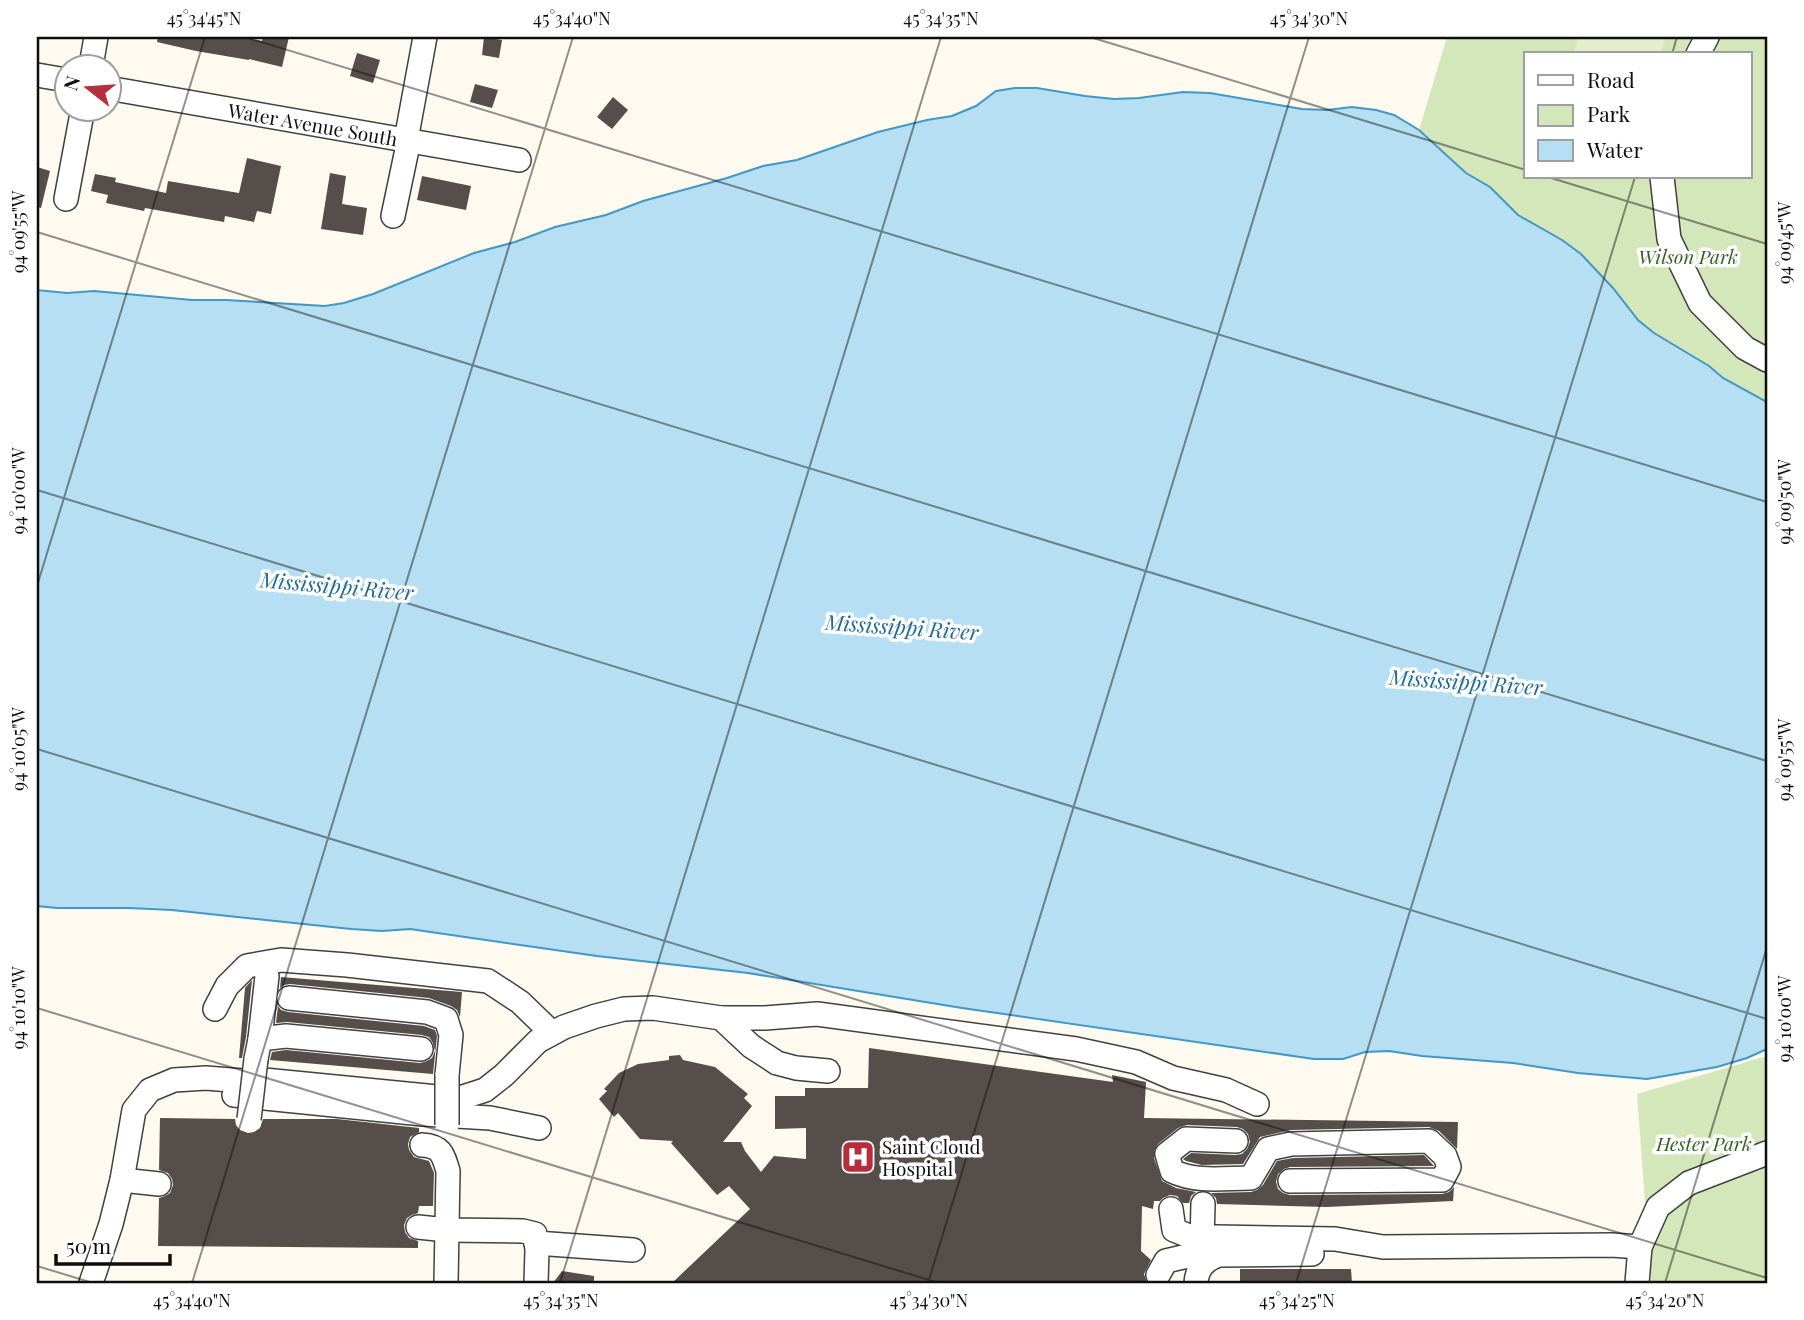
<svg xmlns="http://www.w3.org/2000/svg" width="1804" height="1320" font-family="'Playfair Display',serif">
<rect width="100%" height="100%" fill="#fefaef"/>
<g fill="#d4e7ba" fill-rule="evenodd">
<path d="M1447,37H1767V402L1723,378L1709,366L1654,333L1638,320L1613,288L1581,254L1562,240L1518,215L1490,187L1466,173L1419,130ZM1526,54H1750V177H1526Z"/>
<path d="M1767,1056V1283H1651L1637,1094Z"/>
</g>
<path fill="#e4eecc" d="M1579,37H1666L1660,54H1573Z"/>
<path fill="#b6dff3" stroke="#4198c6" stroke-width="2" d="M1015,88H1037L1085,96L1114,99L1139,98L1183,92L1210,93L1302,109L1327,110L1352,107L1376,110L1394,115L1419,130L1466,173L1490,187L1518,215L1562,240L1581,254L1613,288L1638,320L1654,333L1709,366L1723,378L1767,402V1049L1747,1058L1717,1067L1647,1079L1578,1073L1513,1063L1422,1056L1389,1051L1365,1052L1343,1059H1314L962,1008L748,973L597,956L410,929L382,931L351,929L172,910L129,908H57L37,906V290L67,293L94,291L192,300H226L325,306L344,303L373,294L474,253L515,242L555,227L606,215L643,201L727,178L763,166L797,160L878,132L927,120L952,116L976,106L996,91Z"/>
<g fill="#564e4a">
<path d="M158,37H241L262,41L263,37H289L282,67L249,59V60L196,51L157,42Z"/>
<path d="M484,37L502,40L499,58L482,55Z"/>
<path d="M357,53L380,60L373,83L350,76Z"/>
<path d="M475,84L498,90L492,108L470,102Z"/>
<path d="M613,97L628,110L612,129L597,117Z"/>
<path d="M247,158L281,166L271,214L257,211L254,222L225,216L224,222L145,208L144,211L106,203L108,195L91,191L95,174L116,178L115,182L166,193L168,181L239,193Z"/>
<path d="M37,167L50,171L41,208L37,207Z"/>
<path d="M330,173L346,176L342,204L367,208L363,235L321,229Z"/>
<path d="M422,176L471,186L466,210L417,200Z"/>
<path d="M281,977L462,992L460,1017L457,1010L451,1006L429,998L290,984L284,985L280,988Z"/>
<path d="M252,980L246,1037L242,1058H239L245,988Z"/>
<path d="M278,1006L281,1010L288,1012L424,1026L435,1030L437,1036L433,1074L270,1060L272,1052L286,1050L420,1063L427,1061L432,1058L435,1051L433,1043L429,1037L422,1035L287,1022L276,1023Z"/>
<path d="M869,1048L1113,1082L1112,1075L1146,1082L1144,1118L1458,1122L1457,1149L1439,1131L1429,1127L1291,1130L1260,1137L1243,1164L1202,1165L1186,1161L1183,1159L1191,1153L1235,1155L1242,1154L1247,1149L1250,1142L1248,1134L1243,1129L1237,1127L1187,1125L1178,1128L1158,1144L1154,1151V1158L1162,1181L1176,1188L1196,1192L1191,1196L1189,1203H1183L1177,1196L1170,1195L1163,1198L1160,1201H1154L1153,1209L1142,1206L1141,1251L1151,1260L1144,1274L1147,1283H672L750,1209L729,1186L717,1195L671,1143L673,1141L640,1139L618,1113L614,1117L599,1099L607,1091L604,1089L619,1073L638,1064L669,1060V1056L680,1055L683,1060L715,1067L748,1094L744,1098L752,1106L723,1142H741L745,1151L761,1172L774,1156L806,1159V1128L775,1129V1096H805V1088H868Z"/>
<path d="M160,1118L235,1119L236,1125L240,1130L248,1133L254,1132L260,1128L263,1119H337L419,1128V1132L410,1137L408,1144L409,1150L414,1157L429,1161L434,1173L433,1206H419L418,1213L412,1215L407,1218L404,1225L405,1232L409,1238L418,1241V1248L158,1246L159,1198L165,1196L170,1193L173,1185L172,1179L168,1173L159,1170Z"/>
<path d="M1424,1155L1434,1166L1290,1167L1284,1169L1278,1174L1276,1182L1278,1189L1283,1193L1290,1195L1442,1194L1449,1192L1454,1187L1453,1201L1327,1207L1217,1204L1216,1198L1211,1193L1251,1192L1257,1190L1263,1185L1277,1161L1293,1158Z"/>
<path d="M1240,1269H1351L1352,1283H1240Z"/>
<path d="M562,1271L594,1276V1283H553Z"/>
</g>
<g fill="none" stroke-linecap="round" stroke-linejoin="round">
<defs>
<g id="minor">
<path d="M1698,54L1707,37"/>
<path d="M91,66L96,37"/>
<path d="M37,75L66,80"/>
<path id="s1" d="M108,88L519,160"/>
<path d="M406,140L425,37"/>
<path d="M1662,177L1669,239L1700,303L1745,348L1767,360"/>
<path d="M66,199L83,108"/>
<path d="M393,216L409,140"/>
<path d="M289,998L427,1012L446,1019L451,1035L447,1075"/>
<path d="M215,1009L227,986L247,966L281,960L347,965L488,981L520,1002L552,1033"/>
<path d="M721,1018H765L817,1014L1076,1049L1136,1062L1173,1078L1226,1090L1257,1104"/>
<path d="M260,1039L267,976"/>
<path d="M256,1059L260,1039L286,1036L421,1049"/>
<path d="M234,1095L423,1114L490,1118L539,1128"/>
<path d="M457,1099L485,1090L504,1075L538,1041L564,1027L596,1016L624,1009L653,1008L721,1018L751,1046L777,1063L796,1068L828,1071"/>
<path d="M1236,1141L1186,1139L1167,1154L1172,1171C1197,1183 1224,1178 1251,1178L1268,1149L1291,1144L1429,1141L1445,1156L1449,1167L1442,1180L1290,1181"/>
<path d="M422,1145C441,1146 443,1154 448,1171L446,1283"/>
<path d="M122,1180L159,1184"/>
<path d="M1171,1209L1174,1230L1194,1238"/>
<path d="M418,1227L447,1230L523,1231L535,1234L537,1250L536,1283"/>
<path d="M1216,1237L1335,1239L1383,1247L1612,1245L1640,1247"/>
<path d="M536,1243L633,1250"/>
<path d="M1198,1256L1202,1244L1203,1204"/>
<path d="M1158,1275L1166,1261L1183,1257L1218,1255"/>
<path d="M91,1283L111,1224L122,1180L134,1110L150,1090L174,1080L206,1078L243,1081L264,1080L437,1097"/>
<path d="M1196,1283C1197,1268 1205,1260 1218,1255L1312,1254"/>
<path d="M1637,1283L1640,1247L1658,1207L1689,1183L1767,1153"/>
</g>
</defs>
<use href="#minor" stroke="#414141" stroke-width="26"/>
<use href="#minor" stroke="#fff" stroke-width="23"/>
<defs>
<g id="minor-bridge">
<path d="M249,1119L256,1059"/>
<path d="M447,1125V1075"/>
</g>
</defs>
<use href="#minor-bridge" stroke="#414141" stroke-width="26" stroke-linecap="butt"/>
<use href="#minor-bridge" stroke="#fff" stroke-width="23"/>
</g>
<path fill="none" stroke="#0e0e0e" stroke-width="2" stroke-opacity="0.45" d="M245,37L1767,502M1090,37L1526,170M1672,54L1677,37M1548,177L1767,244M37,232L1767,761M37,490L1767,1019M37,586L205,37M37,749L1767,1278M37,1008L939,1283M37,1266L93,1283M192,1283L573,37M560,1283L941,37M928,1283L1309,37M1296,1283L1635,177M1665,1283L1767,947"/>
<defs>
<symbol id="hospital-square" viewBox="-11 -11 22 22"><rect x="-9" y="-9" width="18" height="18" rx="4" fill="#b62d3b" stroke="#fff"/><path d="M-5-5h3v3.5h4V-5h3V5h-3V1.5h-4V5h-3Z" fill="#fff"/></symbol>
</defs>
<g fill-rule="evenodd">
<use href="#hospital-square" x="839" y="1138" width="38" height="38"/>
</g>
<g text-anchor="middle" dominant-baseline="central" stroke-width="7" stroke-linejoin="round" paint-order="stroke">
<g font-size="19" fill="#0e0e0e" stroke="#fff">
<text stroke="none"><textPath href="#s1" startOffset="208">Water Avenue South</textPath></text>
</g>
<g font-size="19" font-style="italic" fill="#326221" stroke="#fff">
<text x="1688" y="256">Wilson Park</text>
<text x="1704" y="1143">Hester Park</text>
</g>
<g font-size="19" fill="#0e0e0e" stroke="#fff" text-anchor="start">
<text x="882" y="1146">Saint Cloud<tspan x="882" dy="22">Hospital</tspan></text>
</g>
<g font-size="21" font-style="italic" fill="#1e6a98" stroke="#fff">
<text transform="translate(337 585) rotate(5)">Mississippi River</text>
<text transform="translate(902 626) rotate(4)">Mississippi River</text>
<text transform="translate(1466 681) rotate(4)">Mississippi River</text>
</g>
</g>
<rect width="1804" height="1320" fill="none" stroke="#ffffff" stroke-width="77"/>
<rect x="1524" y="52" width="228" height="126" fill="#ffffff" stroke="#9f9f9f" stroke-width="2"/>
<rect x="1538" y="75" width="35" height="10" fill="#ffffff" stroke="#9f9f9f" stroke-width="2"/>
<text x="1587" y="88" font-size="21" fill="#0e0e0e">Road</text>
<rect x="1538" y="105" width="35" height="21" fill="#d4e7ba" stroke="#9f9f9f" stroke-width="2"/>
<text x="1587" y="122" font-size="21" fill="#0e0e0e">Park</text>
<rect x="1538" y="140" width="35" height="21" fill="#b6dff3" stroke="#9f9f9f" stroke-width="2"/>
<text x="1587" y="158" font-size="21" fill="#0e0e0e">Water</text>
<g transform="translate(88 88) rotate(287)"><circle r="33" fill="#ffffff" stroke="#9f9f9f" stroke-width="2"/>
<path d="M0-5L12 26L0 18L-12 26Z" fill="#b62d3b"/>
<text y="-10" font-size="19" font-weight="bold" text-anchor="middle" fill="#0e0e0e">N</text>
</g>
<path d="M56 1254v10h114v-10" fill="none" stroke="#0e0e0e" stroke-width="3.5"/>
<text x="66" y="1254" font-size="21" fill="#0e0e0e" stroke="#ffffff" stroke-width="5" paint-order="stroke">50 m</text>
<rect x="38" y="38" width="1728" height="1244" fill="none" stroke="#0e0e0e" stroke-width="2.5"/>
<g font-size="18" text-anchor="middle" fill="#0e0e0e">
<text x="204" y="25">45°34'45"N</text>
<text x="572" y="25">45°34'40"N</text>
<text x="941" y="25">45°34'35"N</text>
<text x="1309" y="25">45°34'30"N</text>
<text transform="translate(19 232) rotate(-90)" y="6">94°09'55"W</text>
<text transform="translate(1785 243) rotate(-90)" y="6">94°09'45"W</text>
<text transform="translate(19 491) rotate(-90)" y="6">94°10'00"W</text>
<text transform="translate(1785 502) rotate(-90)" y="6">94°09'50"W</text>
<text transform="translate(19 749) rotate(-90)" y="6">94°10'05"W</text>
<text transform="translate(1785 760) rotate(-90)" y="6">94°09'55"W</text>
<text transform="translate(19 1008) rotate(-90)" y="6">94°10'10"W</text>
<text transform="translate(1785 1019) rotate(-90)" y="6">94°10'00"W</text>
<text x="192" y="1307">45°34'40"N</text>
<text x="561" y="1307">45°34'35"N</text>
<text x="929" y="1307">45°34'30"N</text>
<text x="1297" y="1307">45°34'25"N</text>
<text x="1665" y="1307">45°34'20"N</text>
</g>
</svg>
